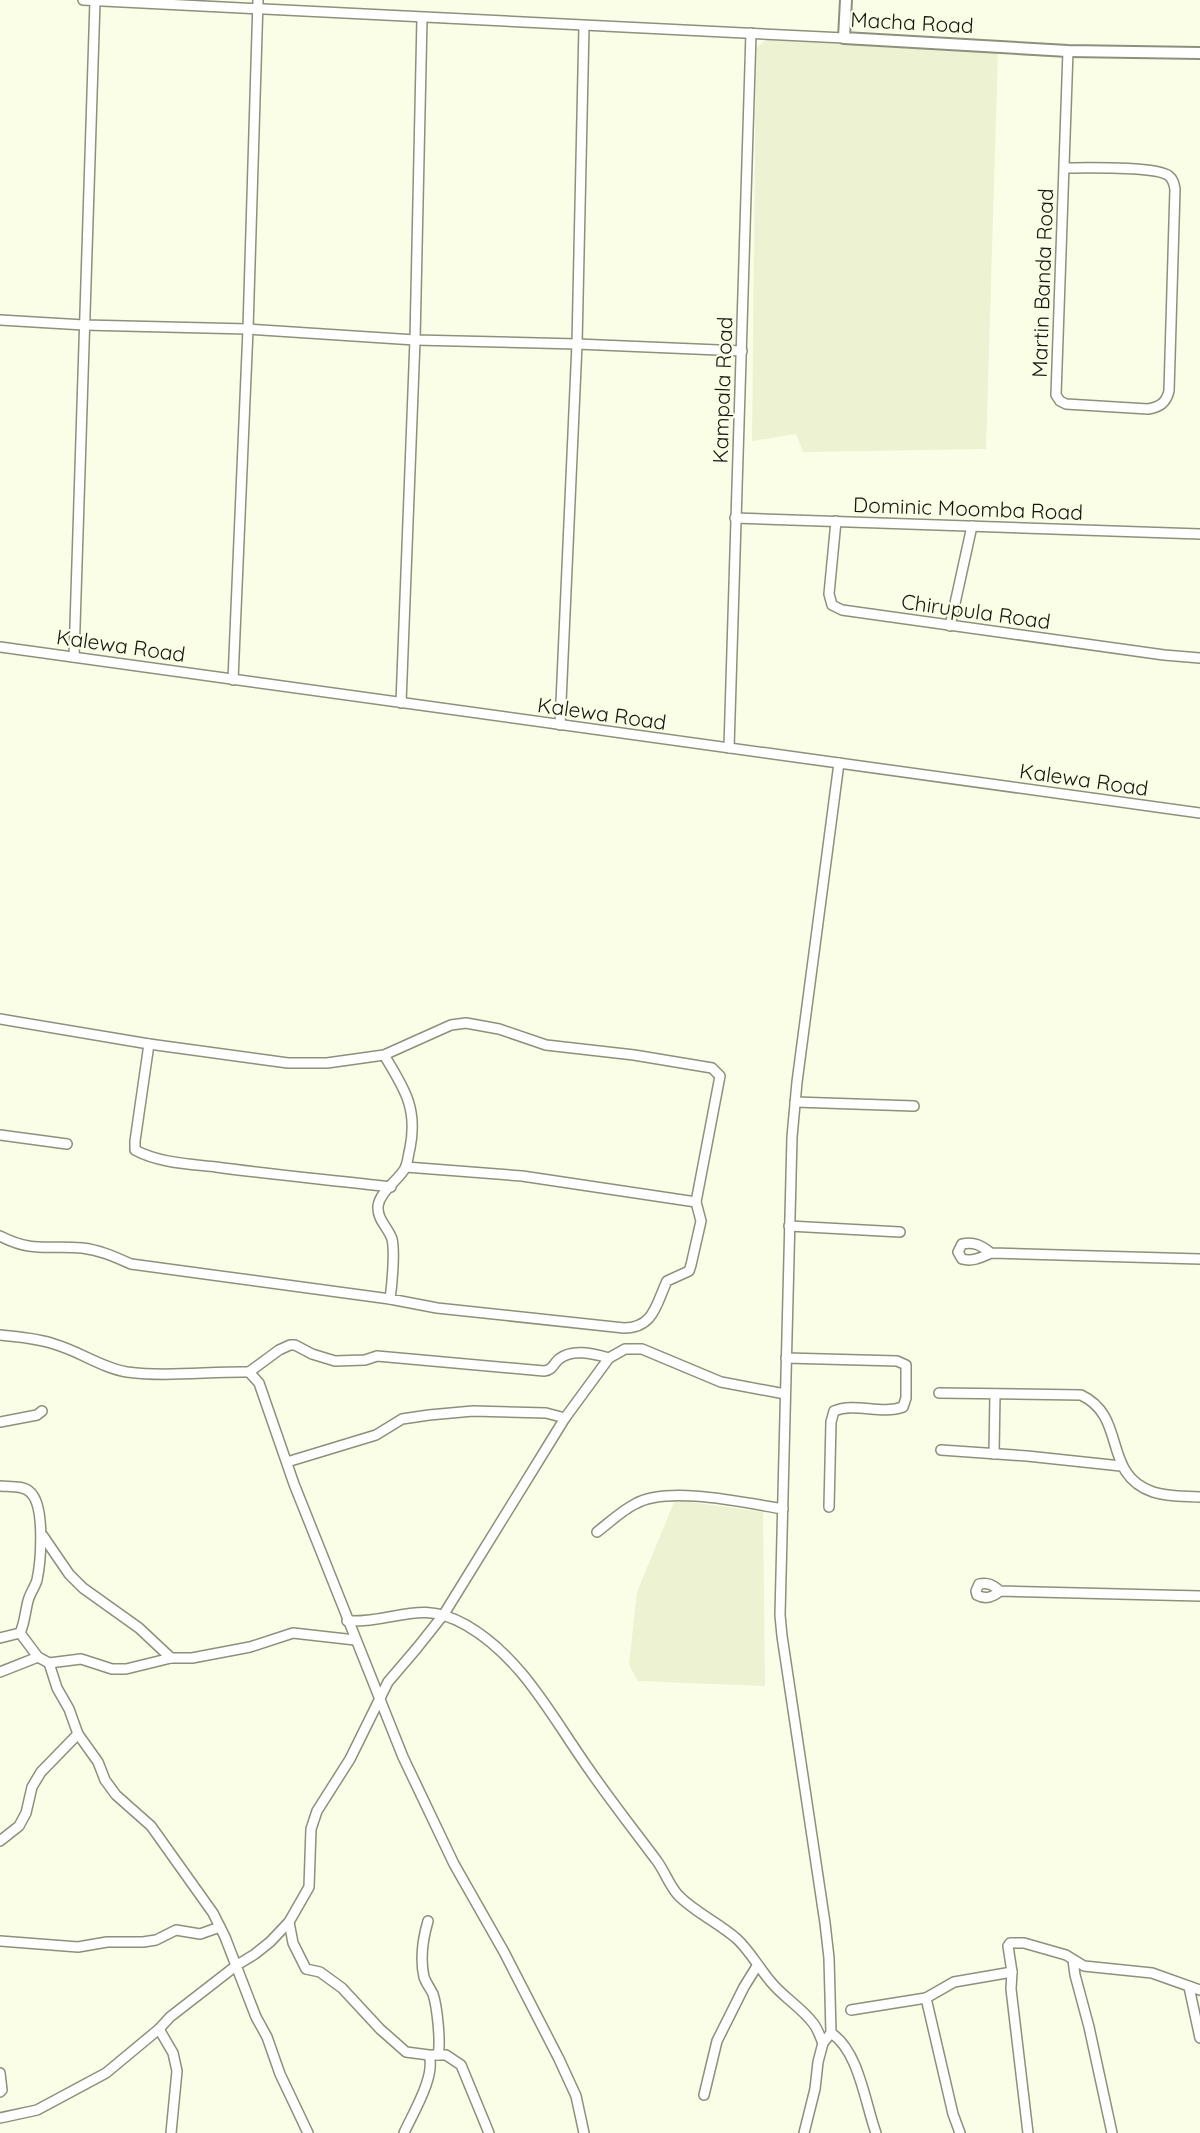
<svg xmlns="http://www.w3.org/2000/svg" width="1200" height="2133" font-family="Quicksand,sans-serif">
<rect width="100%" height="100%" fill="#fafee6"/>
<g fill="#edf2d3">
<path d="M766,40L998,51L986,449L803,452L796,434L752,441L756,48Z"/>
<path d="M675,1500L763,1512L765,1686L638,1681L629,1665L637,1592Z"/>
</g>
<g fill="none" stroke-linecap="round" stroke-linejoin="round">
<defs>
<g id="minor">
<path d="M83,0L844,38"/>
<path d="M1064,168C1084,168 1157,166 1169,176C1173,179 1174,184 1175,189L1169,391C1166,403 1160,407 1148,409L1066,404L1060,401L1056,395L1068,51"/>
<path d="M0,320L84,325L248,329L415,340L577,344L742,351"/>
<path d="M735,518L1200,534"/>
<path d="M836,521L829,594L832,605L842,610L1164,655L1200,658"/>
<path d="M950,626L972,526"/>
<path d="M0,647L1200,813"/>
<path d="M74,657L95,1"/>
<path d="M233,680L248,329L258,0"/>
<path d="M401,703L415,340L422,18"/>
<path d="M560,725L577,344L584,26"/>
<path d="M729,748L751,33"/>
<path d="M0,1019L149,1044L288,1063H327L384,1055L451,1025L466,1023L499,1029L546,1045L634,1055L712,1068L720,1076L696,1202L701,1221L691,1265L689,1271L667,1281C656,1304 654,1328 624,1328L437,1308L390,1299C392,1285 395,1252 392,1239C388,1227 377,1220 378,1206C380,1192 396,1182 404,1170C408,1164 408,1155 410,1148C418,1108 404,1088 384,1055"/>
<path d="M149,1044L135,1141V1150C159,1163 190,1164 216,1167C274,1175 332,1180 391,1187"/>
<path d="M795,1102L914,1106"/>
<path d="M0,1135L67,1144"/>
<path d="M406,1167L522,1176L696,1202"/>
<path d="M789,1226L900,1232"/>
<path d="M0,1236C33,1253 48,1245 82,1248C100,1250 115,1257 131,1264L390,1299"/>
<path d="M991,1253C982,1246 974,1241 962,1244L958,1252L962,1259C973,1262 982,1257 991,1253L1200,1259"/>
<path d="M0,1335C18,1337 37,1338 54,1344C79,1351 102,1368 127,1372C165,1377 204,1372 242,1372H249L259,1383L294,1484L403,1757L454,1864L504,1952L559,2059L576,2096L584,2133"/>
<path d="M786,1358L897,1361L906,1365V1398L903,1407C881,1415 855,1402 834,1411L831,1422L829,1507"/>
<path d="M249,1372L279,1350L290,1345H295L312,1354L335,1361L365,1360L377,1356L544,1371C553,1370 553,1364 559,1359C573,1348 594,1354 609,1358"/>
<path d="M939,1393L1081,1395C1128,1417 1101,1474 1153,1492C1168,1497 1185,1496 1200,1497"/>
<path d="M0,1422L37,1415L42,1411"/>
<path d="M941,1450L1027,1456L1121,1466"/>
<path d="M994,1454L995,1394"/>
<path d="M287,1462L376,1435L402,1419L429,1415L473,1411L546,1413L565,1418"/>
<path d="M0,1486C10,1487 24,1485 31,1493C45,1507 41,1561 37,1580C35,1587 30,1593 28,1601C25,1612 25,1622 20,1633L38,1657L49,1663L81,1659L112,1669H126L171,1658H192L250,1647L293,1633L355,1640"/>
<path d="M597,1532C609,1523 621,1511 635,1504C668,1485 746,1503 783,1509"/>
<path d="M43,1536L69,1574L83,1588L139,1628L171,1658"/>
<path d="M1000,1591C993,1597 986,1600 977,1595L976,1591L979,1584C988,1582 993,1585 1000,1591L1200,1596"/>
<path d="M347,1621C396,1623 419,1598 466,1625C520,1656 550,1713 584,1762C607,1796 633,1829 657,1861C665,1872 670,1887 679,1896C696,1913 719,1923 737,1939C749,1950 760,1969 771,1982C783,1997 801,2007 813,2023C818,2029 820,2037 823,2043"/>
<path d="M0,1638L20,1633"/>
<path d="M49,1663L57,1688L69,1709L78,1734L98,1762L105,1780L116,1795L151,1826L213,1913L225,1937L256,2017L267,2037L280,2074L308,2133"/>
<path d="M0,1672L38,1657"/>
<path d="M0,1841L19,1826L26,1813L32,1787L41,1772L78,1734"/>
<path d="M428,1921C423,1938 420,1959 424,1977C426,1983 430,1988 433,1994C437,2006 441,2042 438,2055"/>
<path d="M289,1922L293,1943L306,1969L320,1972L342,1988L380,2029L406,2052L429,2055C436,2076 413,2113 404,2133"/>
<path d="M0,1941L78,1947L107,1942H143L156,1940L176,1930L200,1934L220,1927"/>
<path d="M1073,1960L1075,1975L1089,2027L1112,2133"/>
<path d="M1189,1987L1200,2038"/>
<path d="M926,1998L953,2114L960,2133"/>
<path d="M851,2010L926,1998L954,1982L1012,1972"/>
<path d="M159,2029L173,2053L177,2071L171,2133"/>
<path d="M831,2033C859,2051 865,2103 876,2133"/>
<path d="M432,2055H446L461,2065L489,2133"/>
<path d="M0,2073L2,2090L0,2092"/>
<path d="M704,2095L717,2041L744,1987L757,1966"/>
<path d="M0,2118L37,2110L106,2073L159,2029L170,2017L237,1965L255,1954L270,1942L289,1922L309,1887L311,1829L317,1811L350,1759L388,1682L417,1648L444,1614L565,1418L609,1358L625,1349H642L721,1382L785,1394"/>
<path d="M804,2133L815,2089L818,2062L823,2043L831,2033L829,1958L825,1923L782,1636L780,1615L792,1137L797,1082L839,763"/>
<path d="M1028,2133L1011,1989L1012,1972L1008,1946L1010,1943H1024L1066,1955L1084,1966L1152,1973L1200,1990"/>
</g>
<path id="major" d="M846,0L844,38L1068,51L1200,53"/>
</defs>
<use href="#minor" stroke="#8d907b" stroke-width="12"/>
<use href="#major" stroke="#8d907b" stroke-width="14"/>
<use href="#minor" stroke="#fff" stroke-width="9"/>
<use href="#major" stroke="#fff" stroke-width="10"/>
</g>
<g text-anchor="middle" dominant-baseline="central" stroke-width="4.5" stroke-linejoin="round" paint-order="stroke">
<g font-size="21" fill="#16170f" stroke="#fafee6">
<text transform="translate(912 22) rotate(3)">Macha Road</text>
<text transform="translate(1042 283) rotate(-88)">Martin Banda Road</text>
<text transform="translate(722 390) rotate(-88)">Kampala Road</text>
<text transform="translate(968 508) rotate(2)">Dominic Moomba Road</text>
<text transform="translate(976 611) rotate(8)">Chirupula Road</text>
<text transform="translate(121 645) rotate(8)">Kalewa Road</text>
<text transform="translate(602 713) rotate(8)">Kalewa Road</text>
<text transform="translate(1084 779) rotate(8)">Kalewa Road</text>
</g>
</g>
</svg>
